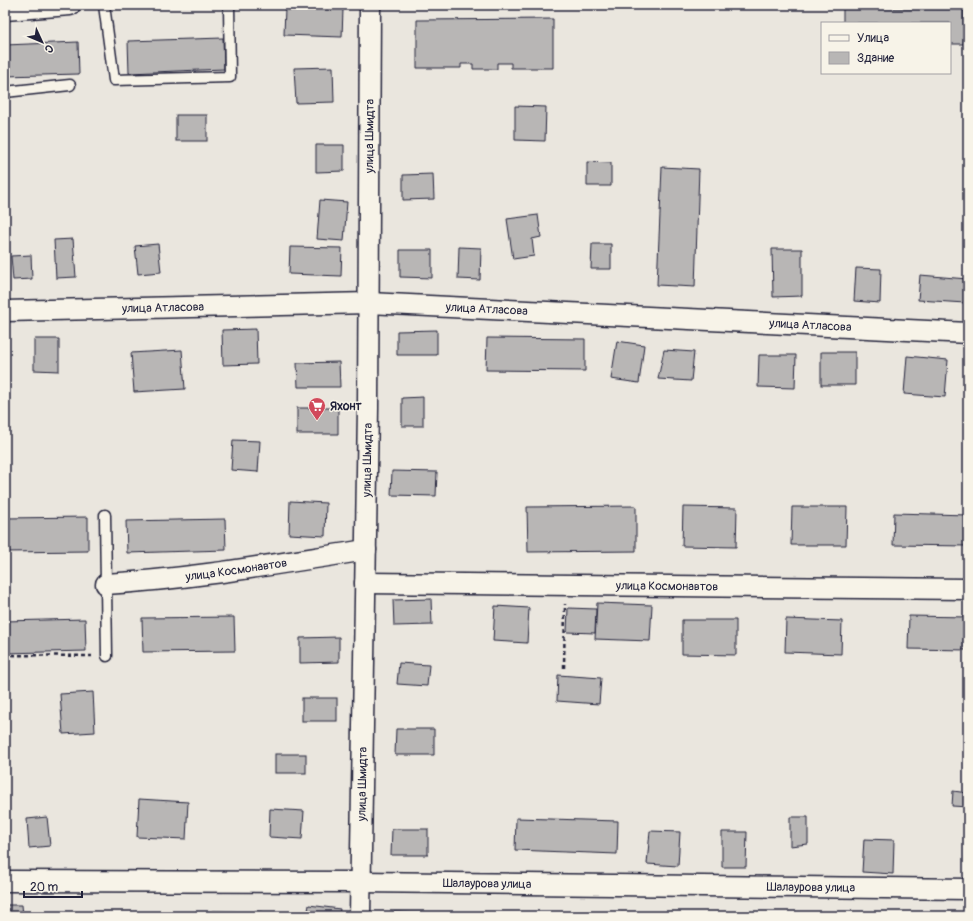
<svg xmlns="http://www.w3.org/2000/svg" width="973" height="921" font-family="Pangolin,sans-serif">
<rect width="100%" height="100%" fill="#eae6de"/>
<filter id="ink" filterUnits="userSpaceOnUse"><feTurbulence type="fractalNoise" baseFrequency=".025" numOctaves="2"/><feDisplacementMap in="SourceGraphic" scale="8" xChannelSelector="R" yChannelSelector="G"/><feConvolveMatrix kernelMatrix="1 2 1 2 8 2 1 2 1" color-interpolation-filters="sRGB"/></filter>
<g filter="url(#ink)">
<g fill="#b8b6b5" stroke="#22223b">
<path d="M843,5H895L894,8L964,9V44H950V23H843Z"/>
<path d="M285,8L343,9L342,37L284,35Z"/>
<path d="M553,19V68H511V63H497V69H473V64H461V68H417V20Z"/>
<path d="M223,38L224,69L129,73L128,41Z"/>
<path d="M78,42L79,74L5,76V45Z"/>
<path d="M333,67L334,102L296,103L294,68Z"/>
<path d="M515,106L546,107L545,141L515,140Z"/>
<rect x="176" y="115" width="31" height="26"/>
<path d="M316,145H344V171L316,172Z"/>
<path d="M587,162L611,163V186H587Z"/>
<path d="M662,167L699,169L695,287L657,285Z"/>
<path d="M433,174L434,199L403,200V175Z"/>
<path d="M320,200L347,202L344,241L317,239Z"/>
<path d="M538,215L541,237L532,239L534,256L513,259L507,219Z"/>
<path d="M73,239L76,277L56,278L54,240Z"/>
<path d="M158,244L161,272L138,274L135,246Z"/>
<path d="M592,244H611V269H591Z"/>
<path d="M290,247L342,248L341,276L289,274Z"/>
<path d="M459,247L481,248L480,280L458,279Z"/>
<path d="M772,249H802V296L773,297Z"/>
<path d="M400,250H432V278L400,277Z"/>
<path d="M31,255L32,279L13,280L11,256Z"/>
<path d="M856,268L881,269L880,303L854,301Z"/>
<path d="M920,275L967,279L965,303L918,300Z"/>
<path d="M256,329L257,364L223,365L222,330Z"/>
<path d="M437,330V355H397V331Z"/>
<path d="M487,338L585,339V371L486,370Z"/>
<path d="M34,339H59V371L34,370Z"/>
<path d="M617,341L644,345L639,383L611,379Z"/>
<path d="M182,350L185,389L134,392L131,353Z"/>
<path d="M664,350L694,352L691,381L658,379Z"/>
<rect x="821" y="352" width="34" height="33"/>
<path d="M759,355H796L795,388L758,387Z"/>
<path d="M907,356L948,360L945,397L904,394Z"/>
<path d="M339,362L340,387H298L297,363Z"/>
<path d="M423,397V426H402V398Z"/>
<rect x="297" y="408" width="41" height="26"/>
<path d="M233,440L260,441L258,472L231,470Z"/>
<path d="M392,471L437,472L436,496L391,495Z"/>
<path d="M290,501L326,503L325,536L289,534Z"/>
<path d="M636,506V551L528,552L527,507Z"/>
<path d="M683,507L737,508L736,547L682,546Z"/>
<path d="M792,507H847L846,545H791Z"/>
<path d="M894,513L968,515V546L893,545Z"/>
<path d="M88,517V551L5,552V518Z"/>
<path d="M225,519L226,550L127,553L126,521Z"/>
<path d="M431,599L432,625L394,626L393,600Z"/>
<path d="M597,603L652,605L650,641L595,639Z"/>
<path d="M495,606L529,608L527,643L493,641Z"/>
<path d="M568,608L596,609L595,633L567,632Z"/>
<path d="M909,616L968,617V650L908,649Z"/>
<path d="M234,617L235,651L143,652L142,618Z"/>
<path d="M85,619L86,651L5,653V621Z"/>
<path d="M786,619L842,621L841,654L785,652Z"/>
<path d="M682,620H736V655L682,654Z"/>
<path d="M339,637V662L300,663V638Z"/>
<path d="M399,663L429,665L427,686L397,684Z"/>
<path d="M558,675L601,678L599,704L557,701Z"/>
<path d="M93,692L95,732L63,734L60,694Z"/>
<rect x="302" y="698" width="35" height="23"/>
<path d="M396,729H434V755H395Z"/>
<rect x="275" y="754" width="31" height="19"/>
<path d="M953,791L968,793V807L952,806Z"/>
<path d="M139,799L188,802L186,839L137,837Z"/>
<path d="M270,809L304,811L302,839L269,837Z"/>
<path d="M47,817L50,846L29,848L27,819Z"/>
<path d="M790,817H808V844L790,846Z"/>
<path d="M516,818L618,821L617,854L515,850Z"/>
<path d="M392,829H428V855H391Z"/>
<path d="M650,831L680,832L678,866L647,864Z"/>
<path d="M722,832H747L746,867H722Z"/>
<path d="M864,839L894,840L893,874L862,872Z"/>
<path d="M5,905H22L23,916H5Z"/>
<path d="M309,905L340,909L339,916H307Z"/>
<path d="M212,911L263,912V916H212Z"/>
<path d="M394,912L428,913V916H394Z"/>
<rect x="50" y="913" width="27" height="3"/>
<path d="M621,913L646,915L645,916H621Z"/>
</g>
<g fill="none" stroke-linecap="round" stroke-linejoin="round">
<defs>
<g id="lane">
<path d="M104,5L114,80L230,77L229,5"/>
<path d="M5,92L70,85"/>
<path d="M105,515L107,656"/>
</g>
<g id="street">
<path d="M5,10L70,5"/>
<path id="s1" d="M5,311L369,303L968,333"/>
<path id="s2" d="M365,583L968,589"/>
<path id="s3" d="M106,584C193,579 280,563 366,550"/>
<path id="s4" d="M5,881L360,882L968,889"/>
<path id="s5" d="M360,916L368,408L370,5"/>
</g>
</defs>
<use href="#lane" stroke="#22223b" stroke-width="13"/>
<use href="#street" stroke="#22223b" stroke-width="23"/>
<g stroke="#22223b" stroke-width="2.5" stroke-dasharray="4 3" stroke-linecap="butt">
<path d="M5,655L92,656"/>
<path d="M564,668L565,604"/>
</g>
<use href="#lane" stroke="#f7f3e8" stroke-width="10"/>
<use href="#street" stroke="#f7f3e8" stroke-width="20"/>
</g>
</g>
<defs>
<symbol id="supermarket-pin" viewBox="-11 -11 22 30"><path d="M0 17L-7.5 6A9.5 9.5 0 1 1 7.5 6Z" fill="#d1495b" stroke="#f7f3e8"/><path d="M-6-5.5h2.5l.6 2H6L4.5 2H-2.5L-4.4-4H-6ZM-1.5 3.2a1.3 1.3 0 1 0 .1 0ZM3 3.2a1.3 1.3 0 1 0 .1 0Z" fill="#fff"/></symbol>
</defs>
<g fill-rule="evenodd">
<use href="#supermarket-pin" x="307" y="396" width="20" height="27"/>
</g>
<g text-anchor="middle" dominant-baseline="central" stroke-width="3" stroke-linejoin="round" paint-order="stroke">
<g font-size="12" fill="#22223b" stroke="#f7f3e8">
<text stroke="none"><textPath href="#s5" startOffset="780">улица Шмидта</textPath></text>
<text stroke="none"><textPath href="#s1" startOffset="158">улица Атласова</textPath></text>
<text stroke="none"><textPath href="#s1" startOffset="482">улица Атласова</textPath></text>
<text stroke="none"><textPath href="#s1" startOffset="806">улица Атласова</textPath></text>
<text stroke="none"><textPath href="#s5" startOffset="456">улица Шмидта</textPath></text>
<text stroke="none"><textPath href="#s3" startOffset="131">улица Космонавтов</textPath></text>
<text stroke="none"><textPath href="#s2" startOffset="302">улица Космонавтов</textPath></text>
<text stroke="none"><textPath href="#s5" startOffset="132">улица Шмидта</textPath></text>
<text stroke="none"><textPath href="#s4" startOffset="482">Шалаурова улица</textPath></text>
<text stroke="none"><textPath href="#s4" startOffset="806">Шалаурова улица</textPath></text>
</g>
<g font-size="12" font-weight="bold" fill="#22223b" stroke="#f7f3e8" text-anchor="start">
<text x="330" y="406">Яхонт</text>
</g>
</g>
<rect width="973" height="921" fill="none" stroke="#f7f3e8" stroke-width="20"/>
<rect x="10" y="10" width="953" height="901" fill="none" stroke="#22223b" stroke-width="1.5" filter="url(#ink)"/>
<rect x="821" y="22" width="130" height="52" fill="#f7f3e8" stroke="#a29fa3"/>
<rect x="829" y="35" width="20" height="6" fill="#f7f3e8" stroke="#a29fa3"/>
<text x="857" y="42" font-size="12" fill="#22223b">Улица</text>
<rect x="829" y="52" width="20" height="12" fill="#b8b6b5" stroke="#a29fa3"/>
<text x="857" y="62" font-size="12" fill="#22223b">Здание</text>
<g transform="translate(42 42) rotate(134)" stroke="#f7f3e8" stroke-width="3" paint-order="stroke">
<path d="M0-3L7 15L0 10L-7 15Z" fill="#22223b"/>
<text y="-6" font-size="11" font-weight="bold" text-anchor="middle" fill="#22223b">С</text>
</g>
<path d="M24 891v6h58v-6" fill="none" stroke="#22223b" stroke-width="2"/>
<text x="30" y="891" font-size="12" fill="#22223b" stroke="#f7f3e8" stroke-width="3" paint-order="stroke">20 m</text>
</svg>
